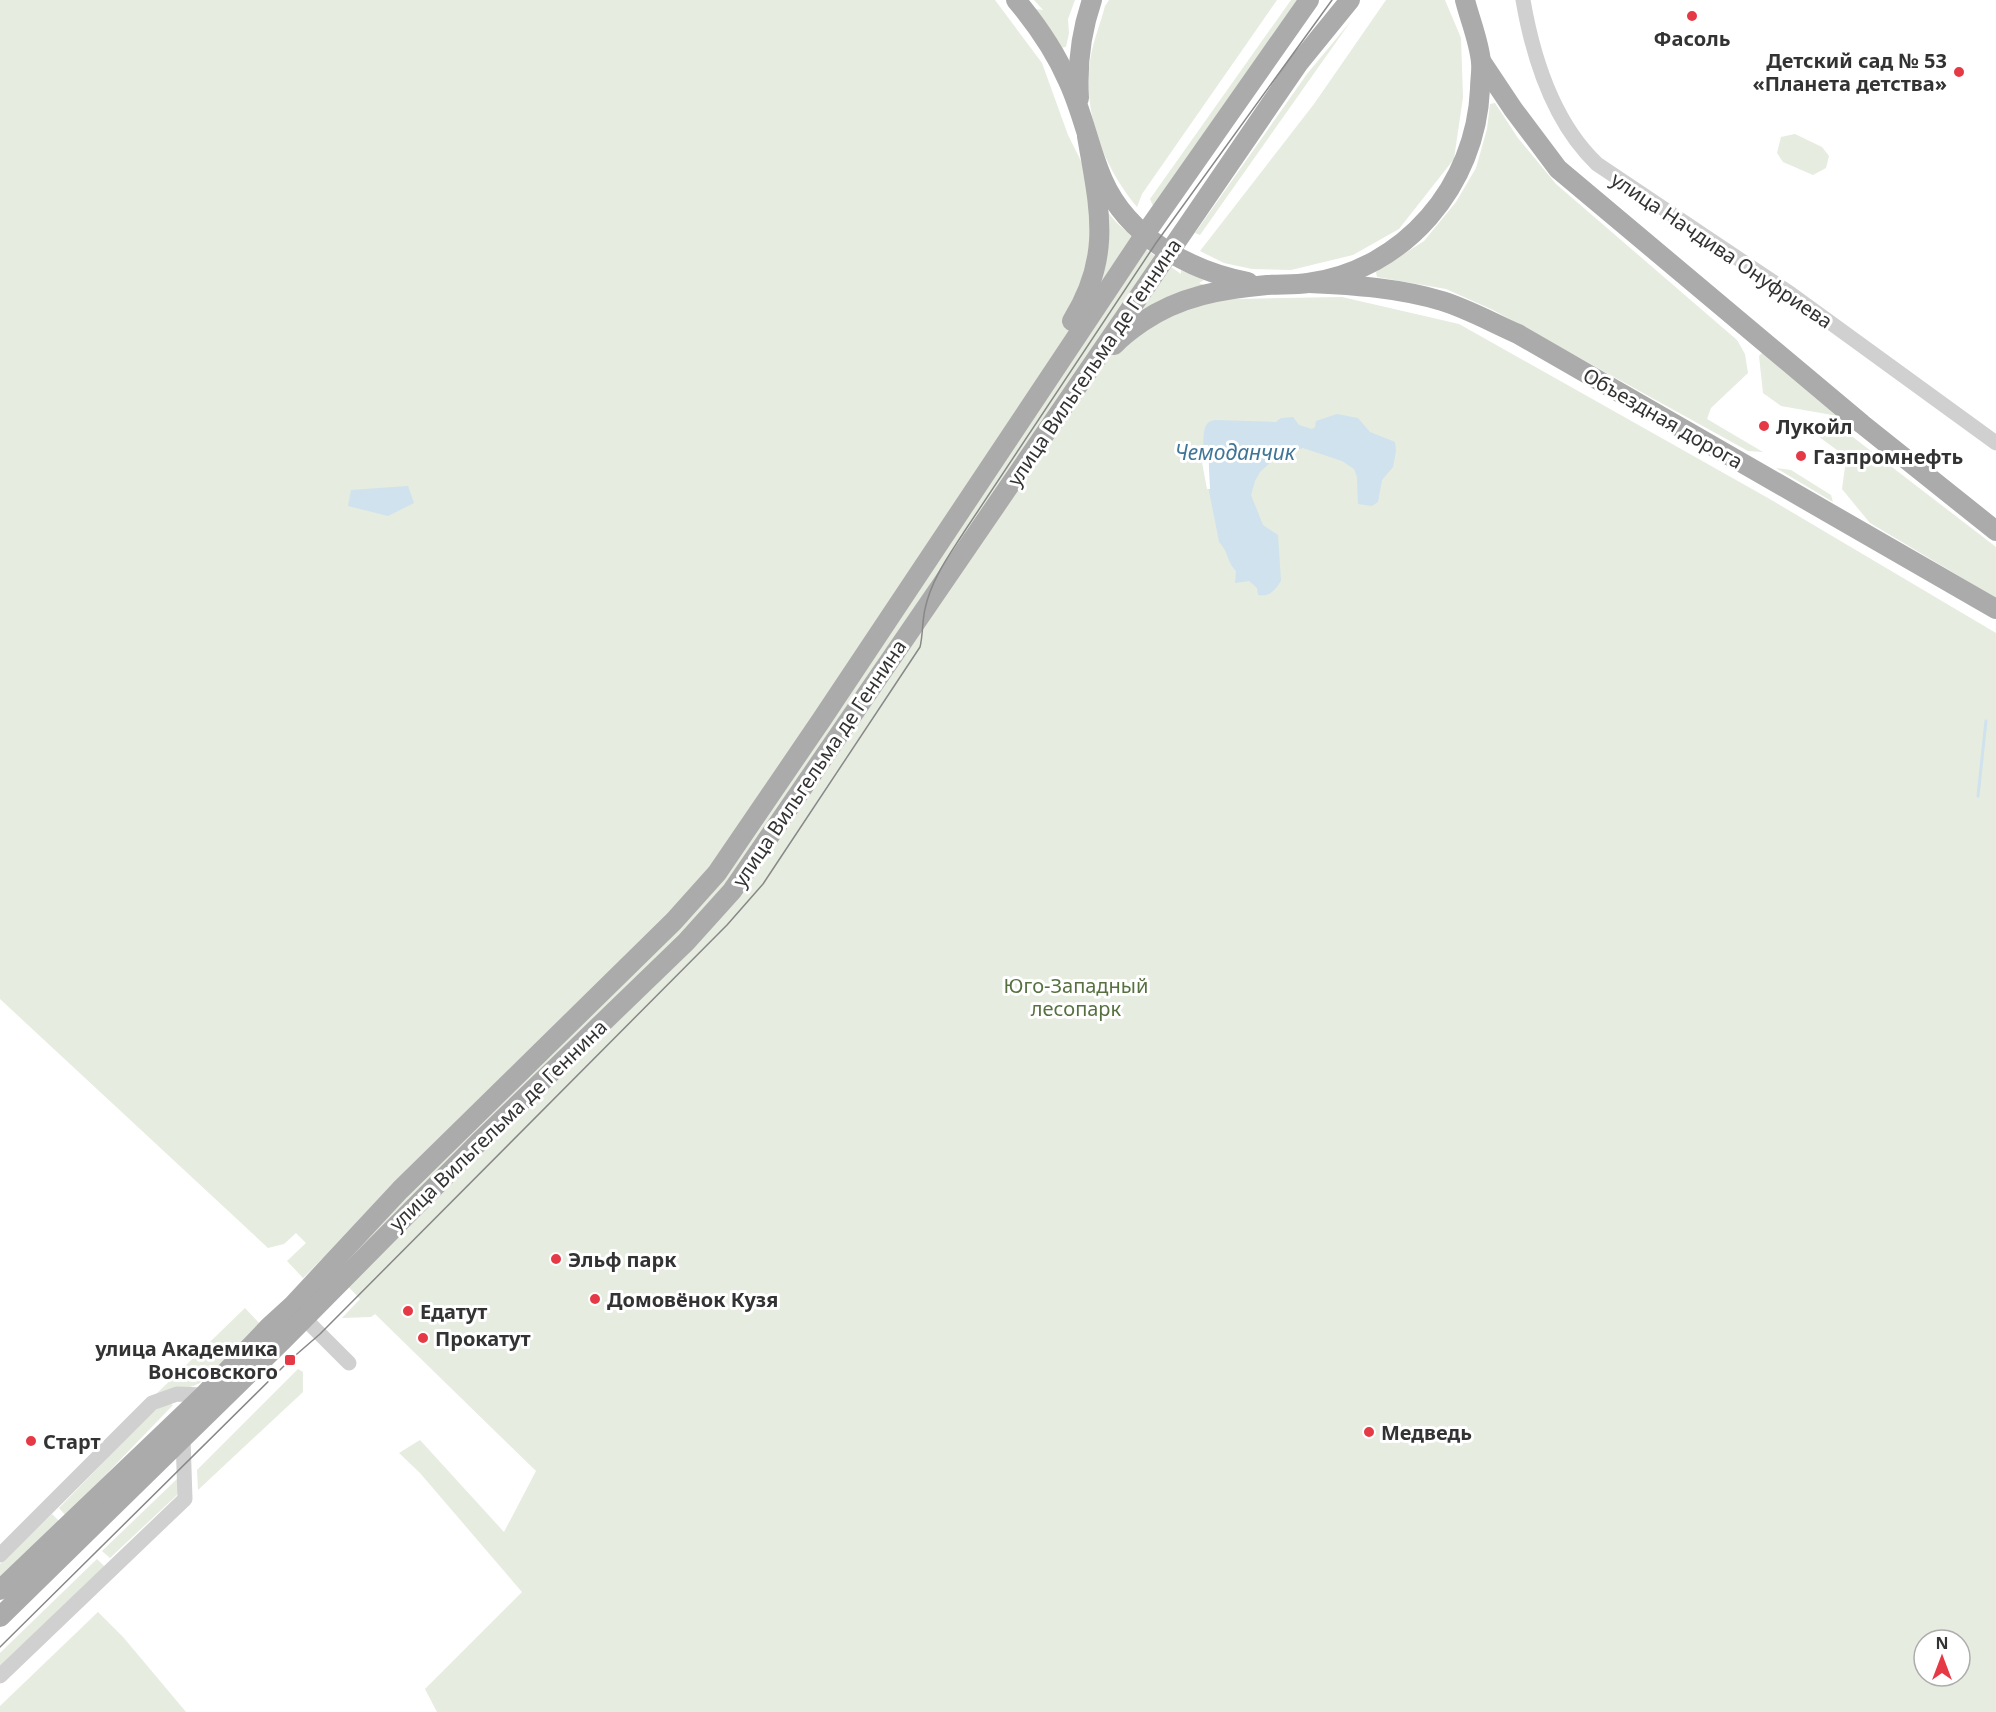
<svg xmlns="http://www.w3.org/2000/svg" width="1996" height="1712" font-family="'Noto Sans',sans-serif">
<rect width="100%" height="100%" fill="#fff"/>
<g fill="#e6ecdf" fill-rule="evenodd">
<path d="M0,0H995L1042,63L1068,135L1105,209L1116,222L1144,248L1181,274V270L1204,280L1199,283L1237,299L1342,297L1459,324L1768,498L1996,633V1712H437L425,1689L522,1592L420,1473L399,1453L420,1440L504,1532L536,1471L375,1314L371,1317L342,1318L360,1299L322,1259L303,1278L287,1261L306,1243L296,1233L284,1244L268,1248L0,999ZM1924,1640H1960V1676H1924Z"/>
<path d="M1034,0H1075L1068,19L1069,33L1066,47L1060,48L1034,9L1043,10Z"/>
<path d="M1109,0H1277L1142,194L1137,207C1103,166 1081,110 1091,55C1094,39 1101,22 1105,6Z"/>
<path d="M1291,0H1297L1153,206L1150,199Z"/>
<path d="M1386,0H1445L1461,38L1463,97L1454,159L1399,229L1353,255L1291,270L1252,269L1224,263L1200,251L1314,104Z"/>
<path d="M1351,21L1200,235L1195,233L1307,74Z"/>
<path d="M1495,103L1518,138L1556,184L1737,340L1745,354L1748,373L1711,408L1707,419L1763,452L1748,451L1493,310L1446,289L1377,277L1376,272L1424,241L1456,202L1476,168L1487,129L1490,104Z"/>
<path d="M1795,134L1822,147L1829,156L1826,168L1813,175L1783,162L1777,153L1781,137Z"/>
<path d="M1763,352L1838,416L1781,406L1763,393L1759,356Z"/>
<path d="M1803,425L1845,431L1996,547V598L1870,523L1842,489L1845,467L1849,459Z"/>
<path d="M1776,468L1791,470L1831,495L1833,502Z"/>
<path d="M245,1308L261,1325L200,1383C185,1390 168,1392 152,1398Z"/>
<path d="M298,1369L303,1372V1392L198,1490L197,1470Z"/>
<path d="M169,1403L173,1405L66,1516L59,1508L153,1411Z"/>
<path d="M177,1479L180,1484L177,1495L110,1558L102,1551Z"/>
<path d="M52,1514L59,1521L0,1579V1564Z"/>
<path d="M97,1559L105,1567L0,1667V1653Z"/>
<path d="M98,1612L123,1637L186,1712H0V1706Z"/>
</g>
<g fill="#cfe2ee">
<path d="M1337,414L1358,418L1370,432L1395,442L1396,451L1393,467L1382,480L1378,502L1372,506L1358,504L1357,477L1354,469L1342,461L1303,448L1288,453L1272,461L1260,472L1255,481L1251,495L1263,525L1278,535L1281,581C1275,590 1270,597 1258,595L1257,588L1249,581L1235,583L1236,571C1226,561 1229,552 1219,542C1215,517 1198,450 1205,428C1207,423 1209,421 1215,420L1276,422L1281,418L1293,417L1299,425L1312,429L1315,427L1316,421Z"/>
<path d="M408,486L414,503L388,516L348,506L351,490Z"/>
</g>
<path fill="#fff" d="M1201,445H1208L1210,489H1207L1201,457Z"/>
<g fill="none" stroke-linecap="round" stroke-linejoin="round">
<path stroke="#cfe2ee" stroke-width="3" d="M1978,796L1986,721"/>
<g stroke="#d0d0d0" stroke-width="15">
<path d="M1523,0C1533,58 1553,122 1597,164L1791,294L1996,443"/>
<path d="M298,1312L349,1363"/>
<path d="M0,1555L152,1403L177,1394L204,1395"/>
<path d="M0,1676L185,1499L183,1438"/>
</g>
<g stroke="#ababab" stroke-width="20">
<path d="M1016,0C1037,25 1055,51 1068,81C1083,113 1089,148 1103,180C1128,237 1190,271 1248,282"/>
<path d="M1481,61L1513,109L1558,169L1862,424L1996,531"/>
<path d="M1079,98C1077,64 1081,32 1092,0"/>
<path d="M1309,283C1354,285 1399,288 1442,301C1468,309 1493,323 1518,334L1996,609"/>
<path d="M1072,321C1113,255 1099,208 1087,136"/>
<path d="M1114,345C1122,336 1132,329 1142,322C1180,296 1222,289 1267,285C1281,284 1295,285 1308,283C1405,270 1476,185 1480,89C1480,80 1482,70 1481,62C1479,41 1470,20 1465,0"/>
<path d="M0,1590L204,1395L269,1327L292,1306L400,1190L674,921L717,873L822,719L1145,234L1309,0"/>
<path d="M0,1617L283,1340L478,1143L686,942L732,891L1298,64L1350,0"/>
</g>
<path stroke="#888" stroke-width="1.5" d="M0,1647L290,1360L320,1334L727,925L763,884L920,647C923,635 922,622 925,609C931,580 948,557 964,532L1156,243L1332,0"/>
</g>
<g fill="#e63946" stroke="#fff" stroke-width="2">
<circle cx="1692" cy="16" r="6"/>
<circle cx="1959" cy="72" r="6"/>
<circle cx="1764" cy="426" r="6"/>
<circle cx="1801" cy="456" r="6"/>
<circle cx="556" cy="1259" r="6"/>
<circle cx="595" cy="1299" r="6"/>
<circle cx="408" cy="1311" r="6"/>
<circle cx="423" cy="1338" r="6"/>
<rect x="284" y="1354" width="12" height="12" rx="3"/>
<circle cx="1369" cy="1432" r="6"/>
<circle cx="31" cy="1441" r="6"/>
</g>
<g text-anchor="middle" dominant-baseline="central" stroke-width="6" stroke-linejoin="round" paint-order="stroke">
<g font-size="20" font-weight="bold" fill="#333" stroke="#fff" text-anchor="start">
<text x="1692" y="38" text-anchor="middle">Фасоль</text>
<text x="1947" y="60" text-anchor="end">Детский сад № 53<tspan x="1947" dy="23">«Планета детства»</tspan></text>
<text x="1776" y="426">Лукойл</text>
<text x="1813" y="456">Газпромнефть</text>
<text x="568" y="1259">Эльф парк</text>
<text x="607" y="1299">Домовёнок Кузя</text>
<text x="420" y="1311">Едатут</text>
<text x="435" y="1338">Прокатут</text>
<text x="278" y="1348" text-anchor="end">улица Академика<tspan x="278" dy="23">Вонсовского</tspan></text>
<text x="1381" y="1432">Медведь</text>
<text x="43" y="1441">Старт</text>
</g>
<g font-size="20" fill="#333" stroke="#fff">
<text transform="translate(1722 250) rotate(34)">улица Начдива Онуфриева</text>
<text transform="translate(1094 362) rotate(-56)">улица Вильгельма де Геннина</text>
<text transform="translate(1663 418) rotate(30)">Объездная дорога</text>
<text transform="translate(819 763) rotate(-56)">улица Вильгельма де Геннина</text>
<text transform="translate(498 1125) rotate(-44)">улица Вильгельма де Геннина</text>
</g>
<g font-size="20" fill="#56703f" stroke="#fff">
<text x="1076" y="985">Юго-Западный<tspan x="1076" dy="23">лесопарк</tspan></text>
</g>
<g font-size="21" font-style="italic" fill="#3f7597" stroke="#fff">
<text x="1235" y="452">Чемоданчик</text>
</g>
</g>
<g transform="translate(1942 1658)"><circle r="28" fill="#ffffff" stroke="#adadad" stroke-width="1.5"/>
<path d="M0-4.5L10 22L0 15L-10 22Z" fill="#e63946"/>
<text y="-9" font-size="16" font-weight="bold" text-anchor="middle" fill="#333333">N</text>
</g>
</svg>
